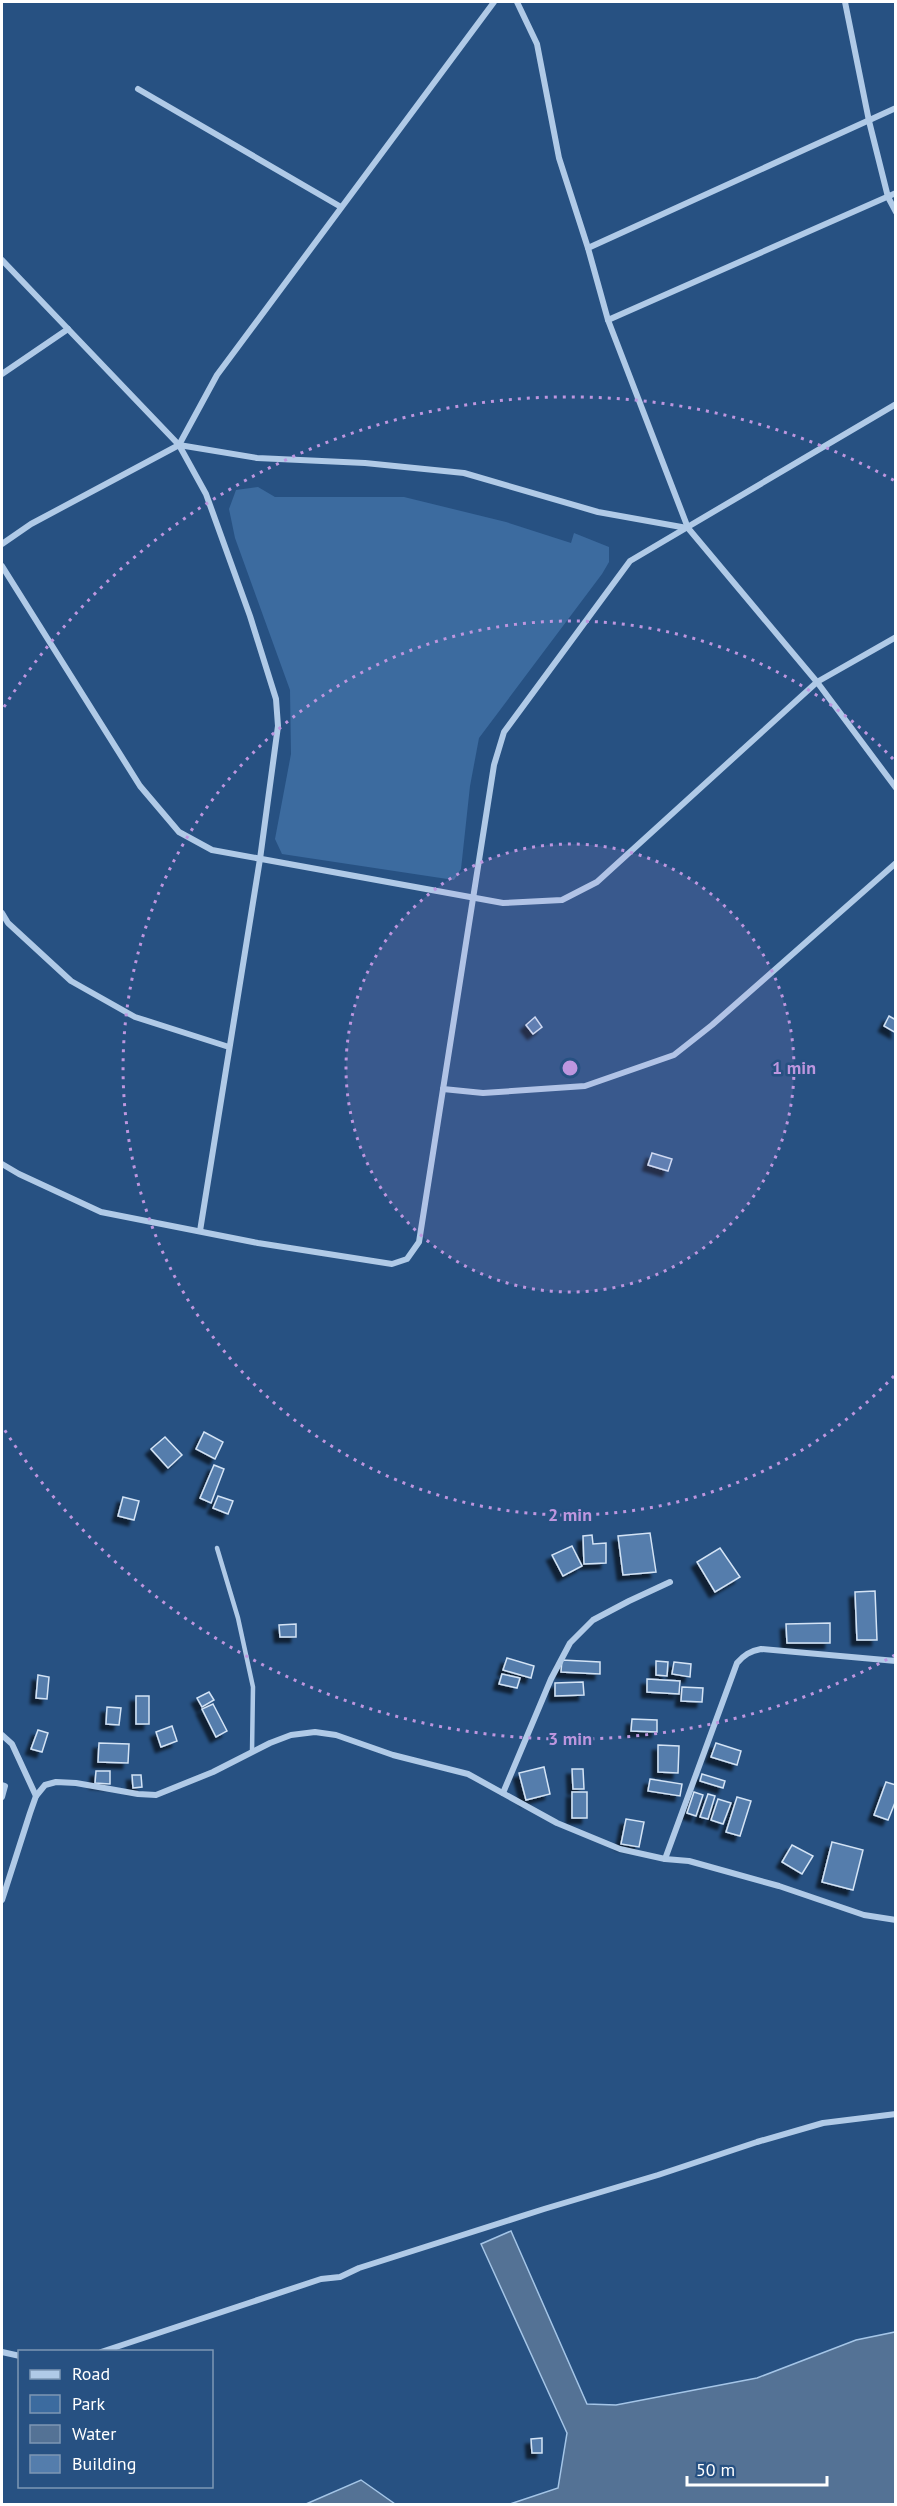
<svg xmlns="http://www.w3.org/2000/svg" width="897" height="2506" font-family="'PT Sans',sans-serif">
<defs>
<filter id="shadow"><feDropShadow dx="-5.5" dy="5.5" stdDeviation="1.5" flood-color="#0009"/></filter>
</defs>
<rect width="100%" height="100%" fill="#275182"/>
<path fill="#3c6b9f" d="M258,487L275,497H404L506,522L571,543L574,533L609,547V562L602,574L479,738L470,786L461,869L454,880L282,854L275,839L291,754L290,690L235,538L229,509L236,490Z"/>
<g fill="#547295" stroke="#a4c5e7" stroke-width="1.5">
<path d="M511,2231L587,2404L616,2405L757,2378L856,2340L895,2332V2504H510L558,2488L567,2433L481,2244Z"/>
<path d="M361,2480L395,2504H306Z"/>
</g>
<g fill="#547dac" stroke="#d3e3f5" stroke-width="1.5" filter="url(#shadow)">
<path d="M889,1016L896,1020V1033L884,1026Z"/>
<path d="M535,1017L542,1027L533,1034L526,1025Z"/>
<path d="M652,1153L672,1159L668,1171L648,1165Z"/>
<path d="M204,1432L223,1442L215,1459L196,1449Z"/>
<path d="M165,1437L182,1455L168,1468L151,1449Z"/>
<path d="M214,1465L224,1469L211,1503L200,1498Z"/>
<path d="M218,1496L233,1501L228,1514L213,1508Z"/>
<path d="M123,1497L139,1501L134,1520L118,1516Z"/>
<path d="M650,1533L656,1572L623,1575L618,1536Z"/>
<path d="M592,1535L593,1544L606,1543V1563L584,1564L583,1536Z"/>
<path d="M572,1546L582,1566L563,1576L552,1555Z"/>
<path d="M720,1548L740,1577L715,1592L697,1562Z"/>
<path d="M875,1591L877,1640H857L855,1592Z"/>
<path d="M830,1623V1643H787L786,1624Z"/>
<path d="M296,1624V1637H280L279,1625Z"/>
<path d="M507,1658L534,1666L531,1678L503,1670Z"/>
<path d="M562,1660L600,1662V1674L561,1672Z"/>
<path d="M656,1661L668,1662L667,1676L656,1675Z"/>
<path d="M674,1662L691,1664L690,1677L672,1674Z"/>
<path d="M502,1674L520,1678L517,1688L499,1684Z"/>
<path d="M38,1675L49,1677L47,1699L36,1698Z"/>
<path d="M647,1679L680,1681L679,1694L647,1692Z"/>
<path d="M583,1682L584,1695L555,1696V1683Z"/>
<path d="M682,1687L703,1688L702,1702L681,1701Z"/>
<path d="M209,1692L214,1700L202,1707L197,1698Z"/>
<rect x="136" y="1696" width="13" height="28"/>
<path d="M213,1704L227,1731L216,1737L202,1709Z"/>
<path d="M107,1707L121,1708L119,1725L106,1724Z"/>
<path d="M632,1719L657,1720V1732L631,1731Z"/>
<path d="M172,1726L177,1741L161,1747L156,1732Z"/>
<path d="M38,1730L48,1733L42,1752L31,1749Z"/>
<path d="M99,1743L129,1744L128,1763L98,1762Z"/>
<path d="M716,1743L741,1751L737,1765L711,1757Z"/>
<path d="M658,1745L679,1746L678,1773L658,1772Z"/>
<path d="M544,1767L550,1794L526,1800L519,1773Z"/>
<path d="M572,1769H583L584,1789H573Z"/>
<path d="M96,1771H110V1784L95,1783Z"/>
<path d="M702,1774L725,1781L723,1788L700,1781Z"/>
<path d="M132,1775H141L142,1787L133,1788Z"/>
<path d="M650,1779L682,1784L680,1796L648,1791Z"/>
<path d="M886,1782L896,1785V1800L888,1820L874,1815Z"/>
<rect x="572" y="1792" width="15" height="26"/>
<path d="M694,1792L703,1795L696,1816L687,1813Z"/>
<path d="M708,1794L715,1796L708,1819L700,1817Z"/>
<path d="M737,1797L751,1801L740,1836L726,1832Z"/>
<path d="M718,1799L731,1803L723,1824L711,1820Z"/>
<path d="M626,1819L644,1822L639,1847L621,1844Z"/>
<path d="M832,1842L863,1850L853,1890L822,1882Z"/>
<path d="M792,1845L813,1856L802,1874L782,1862Z"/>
<path d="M542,2438V2453H532L531,2439Z"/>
</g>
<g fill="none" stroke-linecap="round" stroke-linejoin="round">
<path stroke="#b0cae7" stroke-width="4.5" d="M217,1548L238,1618L253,1687L252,1752"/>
<g stroke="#b0cae7" stroke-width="6">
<path d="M517,2L537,44L559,158L588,248"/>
<path d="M845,2L869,121L888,197L896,212"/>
<path d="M138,89L341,207"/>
<path d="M896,108L588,248L608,320L688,528L817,682L896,637"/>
<path d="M2,260L179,445L206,494L250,616L276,699L278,726L260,859L200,1231"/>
<path d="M608,320L896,193"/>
<path d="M2,374L68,329"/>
<path d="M179,445L257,458L365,463L464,473L598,512L687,528"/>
<path d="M2,544L31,524L179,445L217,375L494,2"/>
<path d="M2,566L140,786L179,832L212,850L503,903L562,900L597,882L817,682L896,788"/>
<path d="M2,913L8,923L71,981L135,1017L229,1047"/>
<path d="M443,1089L483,1093L585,1086L674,1055L712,1025L896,863"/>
<path d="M2,1164L19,1174L101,1212L258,1243L392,1264L407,1259L419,1242L494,765L504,732L630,561L896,404"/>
<path d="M2,1735L12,1744L36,1796"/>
<path d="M2,1785L5,1786L2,1797"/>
<path d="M503,1793L551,1679L570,1643L593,1620L629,1601L670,1582"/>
<path d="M665,1859L737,1663C744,1655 750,1651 761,1649L896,1661"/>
<path d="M2,1900L30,1813L36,1796L45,1785L56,1782L76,1783L138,1794L156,1795L213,1772L270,1743L291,1735L315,1732L336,1735L393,1755L468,1774L557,1823L620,1849L665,1859L689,1861L779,1886L864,1915L896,1920"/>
<path d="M2,2352L20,2356"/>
<path d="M101,2352L321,2279L340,2277L359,2268L544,2209L658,2175L757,2142L823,2123L896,2114"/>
</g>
</g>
<circle cx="570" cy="1068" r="224" fill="#bd96df" fill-opacity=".12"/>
<g fill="none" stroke="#bd96df" stroke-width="3" stroke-dasharray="3 6">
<circle cx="570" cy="1068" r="224"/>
<path d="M894 1376A447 447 0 1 1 894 760"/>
<path d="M895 1655A671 671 0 0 1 4 1429M4 707A671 671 0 0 1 895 481"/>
</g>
<circle cx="570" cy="1068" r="9" fill="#bd96df" stroke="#275182" stroke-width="3"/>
<g font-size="18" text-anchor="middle" font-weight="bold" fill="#bd96df" stroke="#275182" stroke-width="5" stroke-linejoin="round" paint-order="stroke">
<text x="794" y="1074">1 min</text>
<text x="570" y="1521">2 min</text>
<text x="570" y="1745">3 min</text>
</g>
<rect width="897" height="2506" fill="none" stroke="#ffffff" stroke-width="6"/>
<rect x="18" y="2350" width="195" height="138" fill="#275182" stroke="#7d97b4" stroke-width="1.5"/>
<rect x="30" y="2370" width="30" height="9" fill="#b0cae7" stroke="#7d97b4" stroke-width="1.5"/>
<text x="72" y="2380" font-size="18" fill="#ffffff">Road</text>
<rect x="30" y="2395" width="30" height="18" fill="#3c6b9f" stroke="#7d97b4" stroke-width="1.5"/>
<text x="72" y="2410" font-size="18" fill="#ffffff">Park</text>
<rect x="30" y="2425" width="30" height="18" fill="#547295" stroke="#7d97b4" stroke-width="1.5"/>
<text x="72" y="2440" font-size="18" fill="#ffffff">Water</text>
<rect x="30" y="2455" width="30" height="18" fill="#547dac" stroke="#7d97b4" stroke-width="1.5"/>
<text x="72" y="2470" font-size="18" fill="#ffffff">Building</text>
<path d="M687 2476v9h140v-9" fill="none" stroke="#ffffff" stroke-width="3"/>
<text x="696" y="2476" font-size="18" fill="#ffffff" stroke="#275182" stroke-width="4.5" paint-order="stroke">50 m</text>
</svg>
